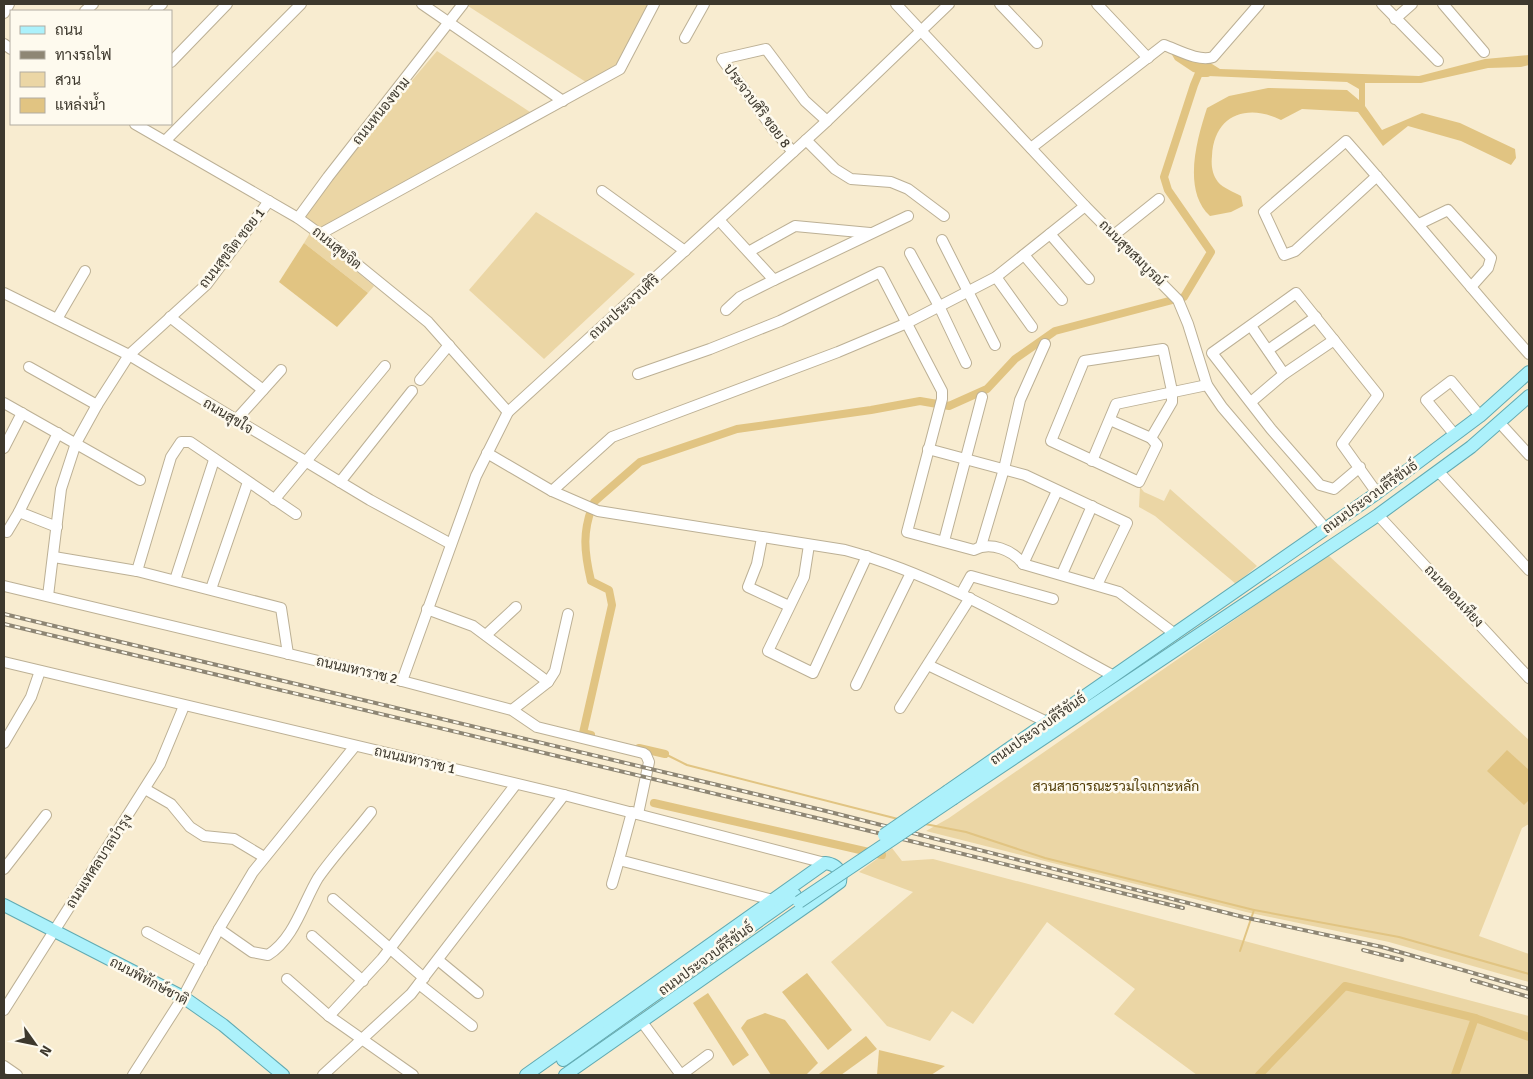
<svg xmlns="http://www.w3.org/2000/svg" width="1533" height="1079" font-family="Signika,Sarabun,sans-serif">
<rect width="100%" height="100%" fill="#f8ecd0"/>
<g fill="#ebd6a5">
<path d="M469,4H651L618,67L589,84L468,6Z"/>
<path d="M437,51L530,112L320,229L304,217L329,178Z"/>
<path d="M536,212L635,274L544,359L469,290Z"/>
<path d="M310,233L374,286L368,293L304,243Z"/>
<path d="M1140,487L1144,492L1164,501L1170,489L1257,566L1236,584L1155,516L1139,507Z"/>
<path d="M1328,555L1529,740V824L1522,828L1479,936L1529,954V982L1389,942L1246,912L926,831L949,818Z"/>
<path d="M892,848L902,861L933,859L1529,1016V1075H1197L1114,1014L1135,989L1047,922L973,1024L952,1011L930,1041L887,1026L831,962L913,892L859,872Z"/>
</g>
<g fill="#e1c482">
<path d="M1171,53L1212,64L1220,69L1419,76L1485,59L1529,55V65L1521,67L1488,68L1421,83H1365V106L1382,130L1422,113L1460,123L1515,149L1516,158L1511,165L1461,141L1408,126L1383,146L1358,112L1302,109L1281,120C1247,103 1214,115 1212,156C1211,165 1212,174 1218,182C1223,188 1234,192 1241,196L1243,206L1231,212L1210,216C1182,190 1197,139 1207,108L1229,96L1268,88L1347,90L1359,100V89L1347,82L1208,76L1193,72L1175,60Z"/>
<path d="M304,243L368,293L337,327L279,282Z"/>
<path d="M1507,750L1529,770V800L1524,805L1487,771Z"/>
<path d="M807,973L852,1030L828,1050L782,992Z"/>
<path d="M708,993L749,1055L733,1066L693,1003Z"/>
<path d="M765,1013L785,1020L818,1063L806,1075H771L741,1028L747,1020Z"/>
<path d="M866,1036L877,1049L841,1075H820L819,1074Z"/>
<path d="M879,1050L945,1066L931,1075H877Z"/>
</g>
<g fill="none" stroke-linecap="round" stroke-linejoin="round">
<g stroke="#e1c482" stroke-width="2">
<path d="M665,754L687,765L898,819"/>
<path d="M925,824L966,832L1045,858L1254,910L1240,951"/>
<path d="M1254,910L1399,937L1529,974"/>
</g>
<g stroke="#e1c482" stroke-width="8">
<path d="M591,735L583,733L612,605L609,590L591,581C584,551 582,531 594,502L640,462L737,429L871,410L920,401L949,406L987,389L1015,359L1055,331L1184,297L1211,252L1168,190L1164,177L1194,85L1199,73H1207"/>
<path d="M639,748L665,754"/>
<path d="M654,803L882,855"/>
<path d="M1475,1018L1529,1037"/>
<path d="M1259,1075L1345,986L1475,1018L1455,1075"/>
</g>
<defs>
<g id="minor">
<path d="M422,4L563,101"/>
<path d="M896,4L1085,206L1178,300L1188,324L1207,385L1222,407L1326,529"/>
<path d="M1000,4L1037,43"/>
<path d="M1097,4L1148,58"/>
<path d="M1382,4L1438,61"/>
<path d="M1443,4L1484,52"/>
<path d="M85,11L93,4"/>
<path d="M154,11L162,4"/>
<path d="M4,13L9,4"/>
<path d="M1395,19L1412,4"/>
<path d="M685,38L704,4"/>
<path d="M4,44L11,49"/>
<path d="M171,62L227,4"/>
<path d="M135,124L298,218L320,234L428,322L508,412"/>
<path d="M806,140L835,169L851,179L891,182L908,189L944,216"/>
<path d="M165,141L301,4"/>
<path d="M1031,148L1164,45C1178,50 1199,62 1213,57L1259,4"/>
<path d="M793,152L773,129L722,59L766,49L805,101L827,121"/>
<path d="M1377,176L1295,251L1284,255L1264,212L1346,141C1408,211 1467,284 1529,354"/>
<path d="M602,191L685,251"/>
<path d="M298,218L328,177L463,4"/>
<path d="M719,220L774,280L908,216"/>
<path d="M1419,224L1448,210L1491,258L1488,268L1471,287"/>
<path d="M320,234L620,69L654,4"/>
<path d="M1050,234L1089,279"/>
<path d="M1114,235L1159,199"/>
<path d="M942,240L995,345"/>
<path d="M750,251L795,226L870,233"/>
<path d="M910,253L939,306L966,363"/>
<path d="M1024,255L1062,300"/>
<path d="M996,277L1032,327"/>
<path d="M4,293L129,355L370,500L451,544"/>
<path d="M726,310L740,297L774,280"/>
<path d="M170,317L263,390"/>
<path d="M57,319L85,271"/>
<path d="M1251,326L1284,374"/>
<path d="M1163,349L1172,391V402L1151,438L1157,445L1139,482L1051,441L1084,361Z"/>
<path d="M1268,350L1316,317"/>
<path d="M29,367L97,405"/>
<path d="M638,374L710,349L780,321L880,272L942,391V399L907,532L974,550C990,541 1013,550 1023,564"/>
<path d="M420,380L449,345"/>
<path d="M1251,402L1284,374L1334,340"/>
<path d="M4,403L140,480"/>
<path d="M1110,420L1151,438"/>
<path d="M235,421L281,370"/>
<path d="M1499,422L1529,455"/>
<path d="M1455,435L1426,400L1451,381L1480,416"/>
<path d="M4,448L22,413"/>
<path d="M928,449L1025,475L1127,523L1097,585"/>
<path d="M487,453L552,491L598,511L845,550C941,576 1027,629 1114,676"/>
<path d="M1092,461L1116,404L1207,385"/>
<path d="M1360,467L1334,489L1320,485L1271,429L1212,353L1296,293L1378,395L1342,444L1377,493"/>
<path d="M1439,472L1529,570"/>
<path d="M340,482L412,391"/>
<path d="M552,491L612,437L838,352L907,323L996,277L1085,206"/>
<path d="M1057,491L1023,564L1119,592L1175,634"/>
<path d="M274,500L385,366"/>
<path d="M1378,515L1529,678"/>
<path d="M57,527L19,512L58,433"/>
<path d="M4,531L7,532L19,512"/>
<path d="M762,538L757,564L748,587L789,606"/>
<path d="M944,541L982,397"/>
<path d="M809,545L804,577L768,651L813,673L867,556"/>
<path d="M981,546L1004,469L1020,400L1045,344"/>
<path d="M54,557L137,571L281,608L288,654"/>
<path d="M137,571L171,457L181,442H190L296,514"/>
<path d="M1062,574L1092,506"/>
<path d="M175,580L214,460"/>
<path d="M4,586L402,681L512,710L537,727L643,753L646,755L649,762L638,814"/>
<path d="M211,589L248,482"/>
<path d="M961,594L971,576L1053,599"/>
<path d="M48,596L61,489L76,443L97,405L129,355L207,284L269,201"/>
<path d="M427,609L473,626L548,682"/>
<path d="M486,635L516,607"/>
<path d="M4,662L564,795L825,863"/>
<path d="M928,665L1047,722"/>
<path d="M402,681L476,476L508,412L827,121L949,4"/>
<path d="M856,685L911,573"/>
<path d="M900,708L970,598"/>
<path d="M512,710L548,682L555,671L568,614"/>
<path d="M4,743L31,697L40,671"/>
<path d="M145,789L171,804L190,827L204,836L234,839L264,857"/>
<path d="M632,812L619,860L773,900"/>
<path d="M4,869L46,815"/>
<path d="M612,884L619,860"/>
<path d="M333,899L424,978"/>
<path d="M219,929L252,952L268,955C294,939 303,903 318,878C334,855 354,834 371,812"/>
<path d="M147,932L202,962"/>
<path d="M312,936L363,981"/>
<path d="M438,960L478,993"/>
<path d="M287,979L329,1016L413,1075"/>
<path d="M419,984L472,1026"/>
<path d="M4,1010L160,764L184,706"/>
<path d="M329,1016L382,959L516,784"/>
<path d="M642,1022L681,1075"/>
<path d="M4,1066L17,1075"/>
<path d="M133,1075L183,997L219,929L253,872L355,746"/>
<path d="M323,1075L411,994L564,795"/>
<path d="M681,1075L708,1055"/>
</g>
<g id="major">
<path d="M948,791L1377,493L1480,416L1529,372"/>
<path d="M954,798L1378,515L1471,447L1529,396"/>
<path d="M4,905L183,997L223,1025L283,1075"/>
<path d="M563,1060L795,895"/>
<path d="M526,1075L825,863C833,864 836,866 841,873L840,882L818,898L565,1075"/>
</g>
</defs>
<use href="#minor" stroke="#bcb095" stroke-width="12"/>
<use href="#major" stroke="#61aab2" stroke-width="14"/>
<use href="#minor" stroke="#fff" stroke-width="10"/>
<use href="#major" stroke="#acf1fb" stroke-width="12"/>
<defs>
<g id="rail">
<path d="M4,614L826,811L1243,917L1382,947L1529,989"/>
<path d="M4,624L825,820L1183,908"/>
<path d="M1363,950L1402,960"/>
<path d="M1472,980L1529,997"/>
</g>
</defs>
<use href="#rail" stroke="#8e8674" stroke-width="4"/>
<use href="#rail" stroke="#fefaee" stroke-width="2" stroke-dasharray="5.5" stroke-linecap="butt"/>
<defs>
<g id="major-bridge">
<path d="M884,835L948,791"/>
<path d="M799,902L954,798"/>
</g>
</defs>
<use href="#major-bridge" stroke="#61aab2" stroke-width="14" stroke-linecap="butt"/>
<use href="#major-bridge" stroke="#acf1fb" stroke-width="12"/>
</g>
<g text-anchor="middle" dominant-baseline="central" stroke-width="5" stroke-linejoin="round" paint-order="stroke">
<g font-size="14" fill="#3d382d" stroke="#fefaee">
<text transform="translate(757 106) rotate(53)">ประจวบศิริ ซอย 8</text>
<text transform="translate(381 111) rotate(-51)">ถนนหนองขาม</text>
<text transform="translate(232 248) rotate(-52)">ถนนสุขจิต ซอย 1</text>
<text transform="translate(337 248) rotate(39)">ถนนสุขจิต</text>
<text transform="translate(1132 253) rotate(45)">ถนนสุขสมบูรณ์</text>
<text transform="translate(624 307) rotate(-42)">ถนนประจวบศิริ</text>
<text transform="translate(228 416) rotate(31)">ถนนสุขใจ</text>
<text transform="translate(1370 497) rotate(-36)">ถนนประจวบคีรีขันธ์</text>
<text transform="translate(1454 596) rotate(47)">ถนนดอนเหียง</text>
<text transform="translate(357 670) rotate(13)">ถนนมหาราช 2</text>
<text transform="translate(1038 729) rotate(-35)">ถนนประจวบคีรีขันธ์</text>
<text transform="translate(415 760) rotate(13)">ถนนมหาราช 1</text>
<text transform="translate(99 861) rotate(-57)">ถนนเทศลบาลบำรุง</text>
<text transform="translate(706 959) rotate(-36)">ถนนประจวบคีรีขันธ์</text>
<text transform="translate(149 981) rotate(28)">ถนนพิทักษ์ชาติ</text>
</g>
<g font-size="14" fill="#4f3b04" stroke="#fefaee">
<text x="1116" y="786">สวนสาธารณะรวมใจเกาะหลัก</text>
</g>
</g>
<rect width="1533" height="1079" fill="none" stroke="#3d382d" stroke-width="10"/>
<rect x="10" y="10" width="162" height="115" fill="#fefaee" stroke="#b1aca1"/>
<rect x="20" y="26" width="25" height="8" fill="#acf1fb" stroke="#b1aca1"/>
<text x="55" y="35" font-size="15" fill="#3d382d">ถนน</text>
<rect x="20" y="51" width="25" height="8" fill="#8e8674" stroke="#b1aca1"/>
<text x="55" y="60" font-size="15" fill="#3d382d">ทางรถไฟ</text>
<rect x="20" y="72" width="25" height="15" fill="#ebd6a5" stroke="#b1aca1"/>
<text x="55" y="85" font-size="15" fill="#3d382d">สวน</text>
<rect x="20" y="98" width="25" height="15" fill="#e1c482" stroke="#b1aca1"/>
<text x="55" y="110" font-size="15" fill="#3d382d">แหล่งน้ำ</text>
<g transform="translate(35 1044) rotate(123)" stroke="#fefaee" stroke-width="4" paint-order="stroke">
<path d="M0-4L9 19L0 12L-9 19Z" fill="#3d382d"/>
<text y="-8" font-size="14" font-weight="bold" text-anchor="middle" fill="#3d382d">N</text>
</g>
</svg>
